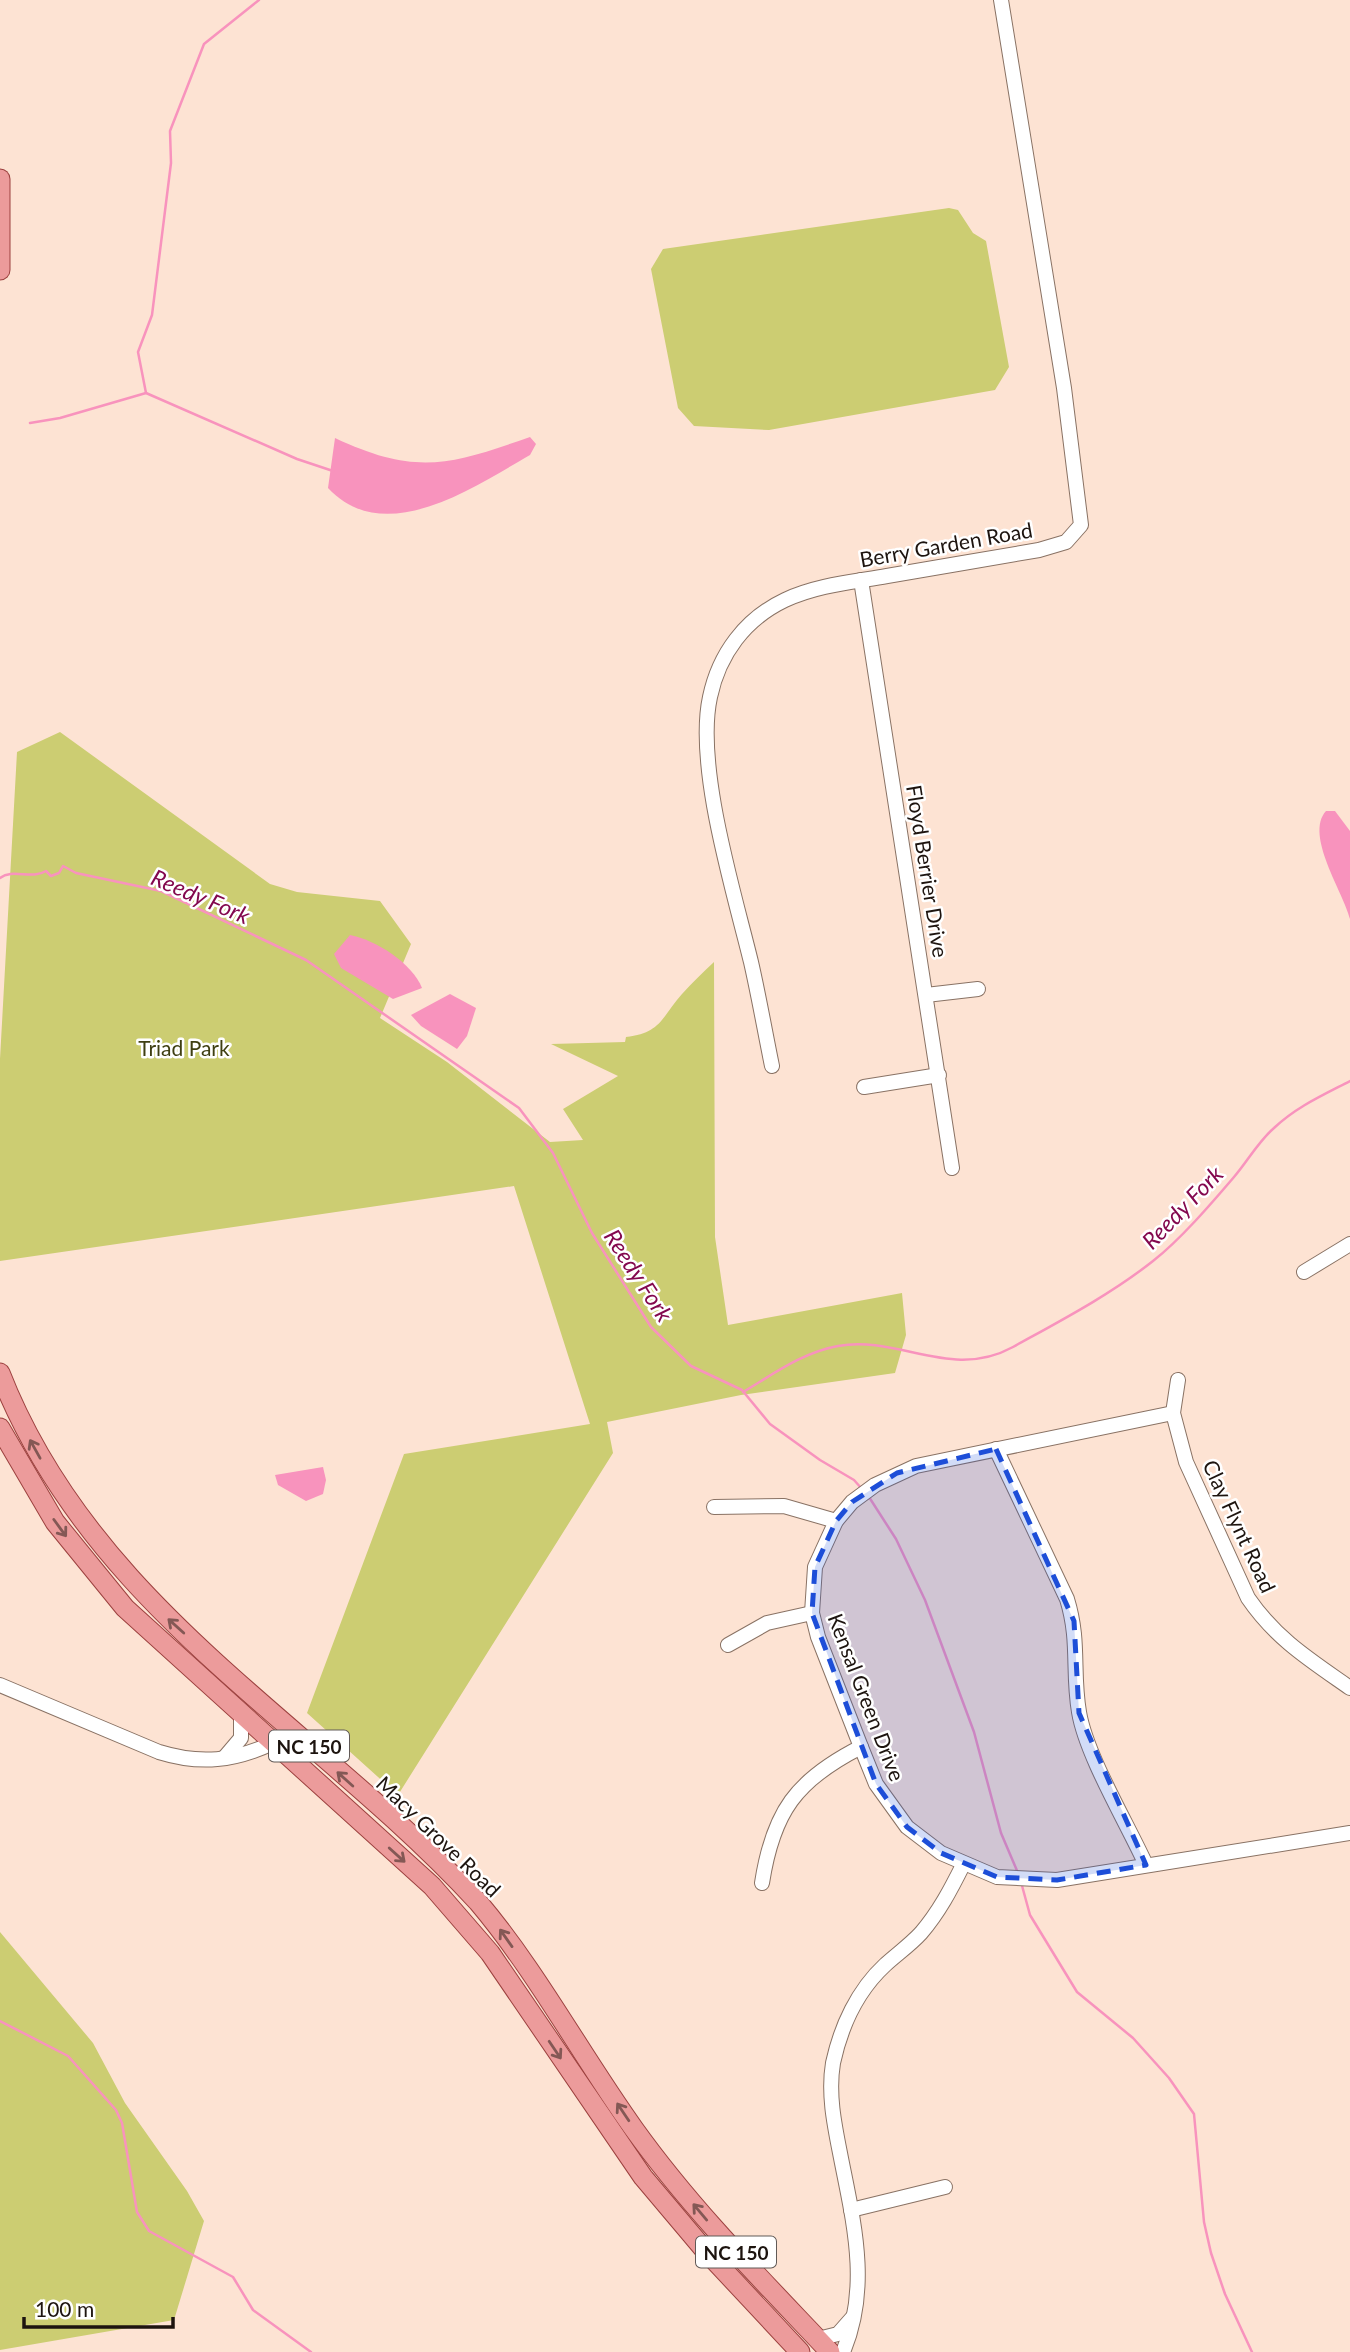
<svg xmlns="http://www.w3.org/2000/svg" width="1350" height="2352" font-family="Lato,sans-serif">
<rect width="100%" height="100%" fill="#fde3d3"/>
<g fill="#cccd72">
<path d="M949,208L958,210L973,233L986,241L1009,367L995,390L769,430L694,426L678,408L651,269L663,249Z"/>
<path d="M60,732L270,884L297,892L380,901L411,944L380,1018L447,1062L550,1142L583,1140L563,1109L618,1076L551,1044L625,1042L626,1037C661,1033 661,1018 682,994C692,983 703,972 714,962L715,1237L728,1325L902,1293L906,1335L895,1373L741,1395L607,1422L613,1453L398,1795L307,1713L404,1454L590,1424L514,1186L0,1261V1059L17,752Z"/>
<path d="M0,1932L93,2043L125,2103L187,2191L204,2221L174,2320L0,2350Z"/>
</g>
<g fill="#f893bd">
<path d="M530,437L536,444L530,455C474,487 385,549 328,488L335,438C416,476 450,465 530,437Z"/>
<path d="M1326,811H1335L1350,831V919C1344,893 1304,835 1326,811Z"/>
<path d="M350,935C376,940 412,963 422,988L393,999L341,968L334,954Z"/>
<path d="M450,994L476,1008L467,1036L457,1049L421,1026L411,1015Z"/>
<path d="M323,1467L326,1480L323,1494L306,1501L278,1485L275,1475Z"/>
</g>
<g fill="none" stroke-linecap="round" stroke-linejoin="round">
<g stroke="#f893bd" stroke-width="2.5">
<path d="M146,393L138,352L152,315L171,163L170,131L204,44L259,0"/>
<path d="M30,423L60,418L146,393L297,459L333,471"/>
<path d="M0,878C12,868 32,880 46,871L51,876L59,873L63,866L76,873L161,891L306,960L519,1108L553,1153L592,1233L651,1327L691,1366L742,1390L770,1424L820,1460L854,1480L862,1489"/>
<path d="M743,1392C772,1375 803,1352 838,1346C899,1335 951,1381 1013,1347C1060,1321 1110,1295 1153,1261C1180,1240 1211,1204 1234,1177C1247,1162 1258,1142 1274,1128C1296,1107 1323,1095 1350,1081"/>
<path d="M869,1497L896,1539L925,1600L974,1732L1001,1833L1018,1873"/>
<path d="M1021,1882L1030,1915L1077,1992L1133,2038L1169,2078L1194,2114L1204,2222L1211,2253L1225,2294L1252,2352"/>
<path d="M0,2021L68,2056L116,2110L122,2123L137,2212L149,2231L233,2277L253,2310L311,2352"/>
</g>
<defs>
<g id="minor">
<path d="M861,580L952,1168"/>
<path d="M926,995L978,989"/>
<path d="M772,1066C765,1032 759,997 751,962C734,892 695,766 710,697C719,654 745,619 785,600C817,585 853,582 887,576C938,567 988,559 1039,550L1066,542L1081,525L1064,388L1001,0"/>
<path d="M864,1087L939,1075"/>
<path d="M1304,1272L1350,1244"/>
<path d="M1178,1380L1173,1413L1186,1462L1248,1598C1276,1639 1310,1660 1350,1688"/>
<path d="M1173,1413L916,1466L875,1485L852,1502L836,1521L815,1567L812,1613L818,1637L861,1747L876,1784L907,1827L941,1853L997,1877L1057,1880L1350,1833"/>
<path d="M996,1449L1067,1599C1080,1641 1072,1671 1079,1712C1086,1755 1127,1823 1146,1865"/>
<path d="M714,1507L784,1506L836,1521"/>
<path d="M728,1645L767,1623L812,1613"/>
<path d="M0,1685L159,1752C201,1765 234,1761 273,1743"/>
<path d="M224,1758L241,1738V1714"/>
<path d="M762,1883C773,1812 796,1780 861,1747"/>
<path d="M851,2210L945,2187"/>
<path d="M818,2339L838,2334L853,2317"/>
<path d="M843,2352C871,2286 853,2220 840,2153C834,2123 828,2093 833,2063C841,2026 858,1990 885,1965C897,1954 910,1945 921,1933C939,1912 951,1889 963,1865"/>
</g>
<g id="major">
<path d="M0,179V270"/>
<path d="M0,1373C92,1609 314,1724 478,1902C537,1972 581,2055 634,2129C692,2210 762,2280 830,2352"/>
<path d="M0,1428L55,1522L125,1608L432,1886L490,1953L643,2177L702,2247L800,2352"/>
</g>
</defs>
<use href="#minor" stroke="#897264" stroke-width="16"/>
<use href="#major" stroke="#9c413f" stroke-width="21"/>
<use href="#minor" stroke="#fff" stroke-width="14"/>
<use href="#major" stroke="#ec9b9b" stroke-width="19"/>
</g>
<defs><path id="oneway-shaft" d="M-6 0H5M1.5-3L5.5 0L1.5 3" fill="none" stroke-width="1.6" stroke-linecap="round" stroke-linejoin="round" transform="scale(1.75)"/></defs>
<g stroke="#845855">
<use href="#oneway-shaft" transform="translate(35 1449) rotate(-119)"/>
<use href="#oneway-shaft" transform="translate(60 1528) rotate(54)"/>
<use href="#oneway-shaft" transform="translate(176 1626) rotate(-138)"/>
<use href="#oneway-shaft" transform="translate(345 1779) rotate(-138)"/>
<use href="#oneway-shaft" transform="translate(397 1855) rotate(42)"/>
<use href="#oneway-shaft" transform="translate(506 1938) rotate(-125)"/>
<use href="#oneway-shaft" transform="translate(555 2050) rotate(56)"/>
<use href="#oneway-shaft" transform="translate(623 2112) rotate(-124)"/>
<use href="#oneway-shaft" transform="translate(700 2212) rotate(-130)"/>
</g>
<path fill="#1d4ed8" fill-opacity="0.2" stroke="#1d4ed8" stroke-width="5" stroke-dasharray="14 9" stroke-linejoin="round" d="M996,1449L1074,1621L1079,1713L1146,1865L1057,1880L997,1877L941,1853L907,1827L876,1784L812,1613L815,1567L836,1521L852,1502L897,1473Z"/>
<g text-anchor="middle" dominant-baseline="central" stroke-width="5" stroke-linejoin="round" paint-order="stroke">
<g fill="#fff" stroke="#615a57" stroke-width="2">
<rect x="269" y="1730.5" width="80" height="31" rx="5"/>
<rect x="696" y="2236.5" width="80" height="31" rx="5"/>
</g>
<g font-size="19" font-weight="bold" fill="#1d140f">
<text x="309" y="1746">NC 150</text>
<text x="736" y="2252">NC 150</text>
</g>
<g font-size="21" fill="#1d140f" stroke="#fff">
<text transform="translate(946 544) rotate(-10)">Berry Garden Road</text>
<text transform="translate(928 871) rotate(81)">Floyd Berrier Drive</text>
<text transform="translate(1240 1526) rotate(65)">Clay Flynt Road</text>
<text transform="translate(867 1697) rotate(69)">Kensal Green Drive</text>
<text transform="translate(439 1836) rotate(44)">Macy Grove Road</text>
</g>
<g font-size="21" fill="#3f3f12" stroke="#fff">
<text x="184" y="1047">Triad Park</text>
</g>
<g font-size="23" font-style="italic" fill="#83084e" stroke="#fff">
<text transform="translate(201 896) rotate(23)">Reedy Fork</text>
<text transform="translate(1182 1207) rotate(-46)">Reedy Fork</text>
<text transform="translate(639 1275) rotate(57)">Reedy Fork</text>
</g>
</g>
<path d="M24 2317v10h149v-10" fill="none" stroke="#1d140f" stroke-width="3.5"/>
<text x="35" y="2317" font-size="21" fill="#1d140f" stroke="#ffffff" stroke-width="5" paint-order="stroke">100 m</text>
</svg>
